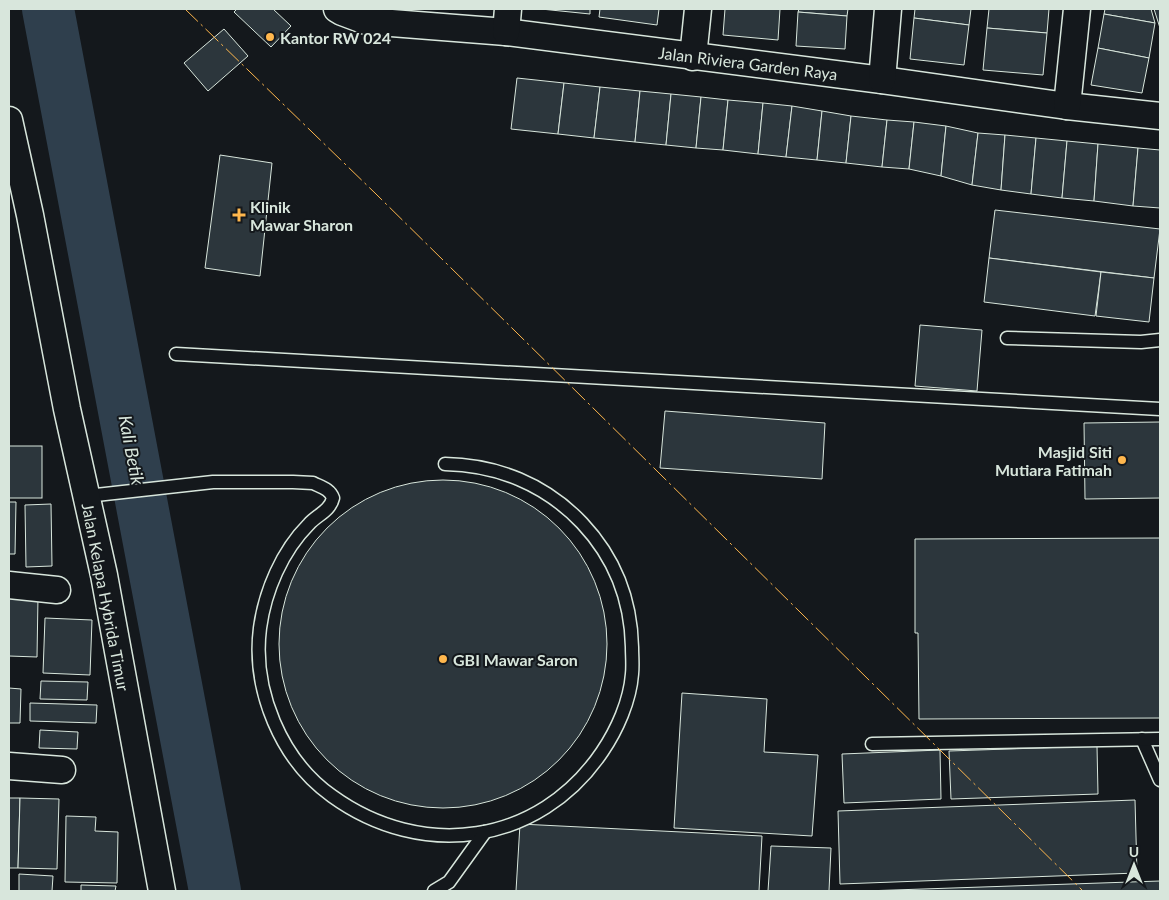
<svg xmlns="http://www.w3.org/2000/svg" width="1169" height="900" font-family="Lato,sans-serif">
<rect width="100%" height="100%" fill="#14181c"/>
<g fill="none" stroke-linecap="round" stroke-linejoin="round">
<path stroke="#2f3f4d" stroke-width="52" d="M48,9L215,891"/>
</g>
<g fill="#2c363c" stroke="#d8e6dc">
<path d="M237,9H273L291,26L271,47L234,12Z"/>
<path d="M541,9H590V14Z"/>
<path d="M600,9H659L657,25L599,17Z"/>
<path d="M725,9H780L778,40L723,35Z"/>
<path d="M799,9H848L847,16L798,12Z"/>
<path d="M915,9H971L969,25L914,18Z"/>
<path d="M989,9H1049L1047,33L987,28Z"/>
<path d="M1105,9H1151L1155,23L1104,14Z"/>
<path d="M1154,9H1160V28Z"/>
<path d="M798,12L847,16L845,49L796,46Z"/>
<path d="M1104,14L1155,23L1149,58L1098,48Z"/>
<path d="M914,18L969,25L964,65L910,59Z"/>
<path d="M987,28L1047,33L1043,75L983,70Z"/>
<path d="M224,29L248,56L208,91L184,63Z"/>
<path d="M1098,48L1149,58L1142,93L1091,85Z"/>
<path d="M517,78L564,83L558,134L511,129Z"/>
<path d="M564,83L600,87L594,138L558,134Z"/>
<path d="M600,87L640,91L635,142L594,138Z"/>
<path d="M640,91L671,94L666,145L635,142Z"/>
<path d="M671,94L701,97L696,148L666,145Z"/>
<path d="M701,97L728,100L723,150L696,148Z"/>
<path d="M728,100L763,103L758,154L723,150Z"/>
<path d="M763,103L792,106L786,157L758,154Z"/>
<path d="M792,106L822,111L817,160L786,157Z"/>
<path d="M822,111L851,116L846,163L817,160Z"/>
<path d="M851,116L887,120L882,167L846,163Z"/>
<path d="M887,120L914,122L909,169L882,167Z"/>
<path d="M914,122L946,126L941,176L909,169Z"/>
<path d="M946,126L978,133L972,185L941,176Z"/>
<path d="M978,133L1005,135L1001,190L972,185Z"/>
<path d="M1005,135L1036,138L1031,194L1001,190Z"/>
<path d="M1036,138L1067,141L1062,198L1031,194Z"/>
<path d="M1067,141L1098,144L1094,201L1062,198Z"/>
<path d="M1098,144L1138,148L1133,206L1094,201Z"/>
<path d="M1138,148L1160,150V208L1133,206Z"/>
<path d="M220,155L272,163L260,276L205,268Z"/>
<path d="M995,210L1160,229L1154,278L989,258Z"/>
<path d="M989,258L1101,272L1095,316L984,302Z"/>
<path d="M1101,272L1154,278L1149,322L1096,316Z"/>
<path d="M920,325L982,330L977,391L915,386Z"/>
<path d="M665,411L825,423L822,479L660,468Z"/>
<path d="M1160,422V498L1085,499L1084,423Z"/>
<rect x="9" y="446" width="33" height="52"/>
<circle cx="443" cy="644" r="164"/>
<path d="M9,502H16L15,554H9Z"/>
<path d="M51,504L52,566L26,567L25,505Z"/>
<path d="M1160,538V718L919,719L918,633H915V539Z"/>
<path d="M9,597H38L37,657L9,656Z"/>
<path d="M45,618L92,620L90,675L43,673Z"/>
<path d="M41,681L88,682L87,700L40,699Z"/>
<path d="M9,688L21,689L20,723H9Z"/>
<path d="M682,693L767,699L764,752L818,755L812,836L674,828Z"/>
<path d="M30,703L97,705L96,723L30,721Z"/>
<path d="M40,730L78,732L77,749L39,748Z"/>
<path d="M1097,746L1098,794L951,799L949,751Z"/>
<path d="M940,750L941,799L844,803L842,754Z"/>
<path d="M9,798H20L18,868H9Z"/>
<path d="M20,798L59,799L57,869L18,868Z"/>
<path d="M1135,800L1137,873L840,884L838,811Z"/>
<path d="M66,816L96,817L95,831L118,832L117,883L65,882Z"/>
<path d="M520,824L762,836L759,891H516Z"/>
<path d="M771,846L831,848L829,891H768Z"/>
<path d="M19,874L53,876L52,891H19Z"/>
<path d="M1160,881V891H864Z"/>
<path d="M81,885L116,886L115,891H81Z"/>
</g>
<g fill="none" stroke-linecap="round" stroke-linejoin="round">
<defs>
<g id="lane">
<path d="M1007,338L1141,342L1160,340"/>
<path d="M176,354L1160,409"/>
<path d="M87,496L213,482H293L313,483C321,487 330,489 333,498C330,511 317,515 309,524C282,551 265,591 260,628C252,690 281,760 332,796C422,861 539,845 602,752C617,730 630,701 632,674C633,665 632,656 632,647C631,599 615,558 582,523C545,484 497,465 445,464"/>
<path d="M1142,739L1160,780"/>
<path d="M872,744L1160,739"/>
<path d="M434,891L449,882L485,832"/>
</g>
<g id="street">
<path d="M337,9L342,12L366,21L506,32L882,80L1067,106L1160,116"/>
<path d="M506,32L508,9"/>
<path d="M693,57L698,9"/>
<path d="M882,80L888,9"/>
<path d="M1067,106L1077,9"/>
<path d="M9,120L30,215L67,409L104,575L162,891"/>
<path d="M9,585L57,590"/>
<path d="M9,766L62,770"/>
</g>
</defs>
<use href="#lane" stroke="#d8e6dc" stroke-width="15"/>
<use href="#street" stroke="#d8e6dc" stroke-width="29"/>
<use href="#lane" stroke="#14181c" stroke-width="12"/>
<use href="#street" stroke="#14181c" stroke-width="26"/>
<path stroke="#ffb74d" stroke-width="1" stroke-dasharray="18 4 2.5 4" stroke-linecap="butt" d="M185,9L376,194L1083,891"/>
</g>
<g fill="#ffb74d" stroke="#14181c" stroke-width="2">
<circle cx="270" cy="37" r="5"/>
<path d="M236.5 207.5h5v5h5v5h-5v5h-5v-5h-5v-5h5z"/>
<circle cx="1122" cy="460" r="5"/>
<circle cx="443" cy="659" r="5"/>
</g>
<g text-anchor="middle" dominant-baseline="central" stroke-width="4" stroke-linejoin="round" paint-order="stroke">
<g font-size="16" font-weight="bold" fill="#d8e6dc" stroke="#14181c" text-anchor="start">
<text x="280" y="37">Kantor RW 024</text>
<text x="250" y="206">Klinik<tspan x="250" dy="18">Mawar Sharon</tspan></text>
<text x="1112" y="451" text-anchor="end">Masjid Siti<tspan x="1112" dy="18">Mutiara Fatimah</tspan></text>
<text x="453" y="659">GBI Mawar Saron</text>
</g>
<g font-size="16" fill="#d8e6dc" stroke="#14181c">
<text transform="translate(748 63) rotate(7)">Jalan Riviera Garden Raya</text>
<text transform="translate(106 597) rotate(79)">Jalan Kelapa Hybrida Timur</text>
</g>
<g font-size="18" font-style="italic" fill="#d8e6dc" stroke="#14181c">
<text transform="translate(132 450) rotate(79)">Kali Betik</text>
</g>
</g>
<rect width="1169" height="900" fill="none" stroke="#d8e6dc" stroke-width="20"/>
<g transform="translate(1134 865)" stroke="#14181c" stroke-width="4" paint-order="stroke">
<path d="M0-4L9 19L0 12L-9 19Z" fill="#d8e6dc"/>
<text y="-8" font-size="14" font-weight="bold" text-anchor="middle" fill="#d8e6dc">U</text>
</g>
</svg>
